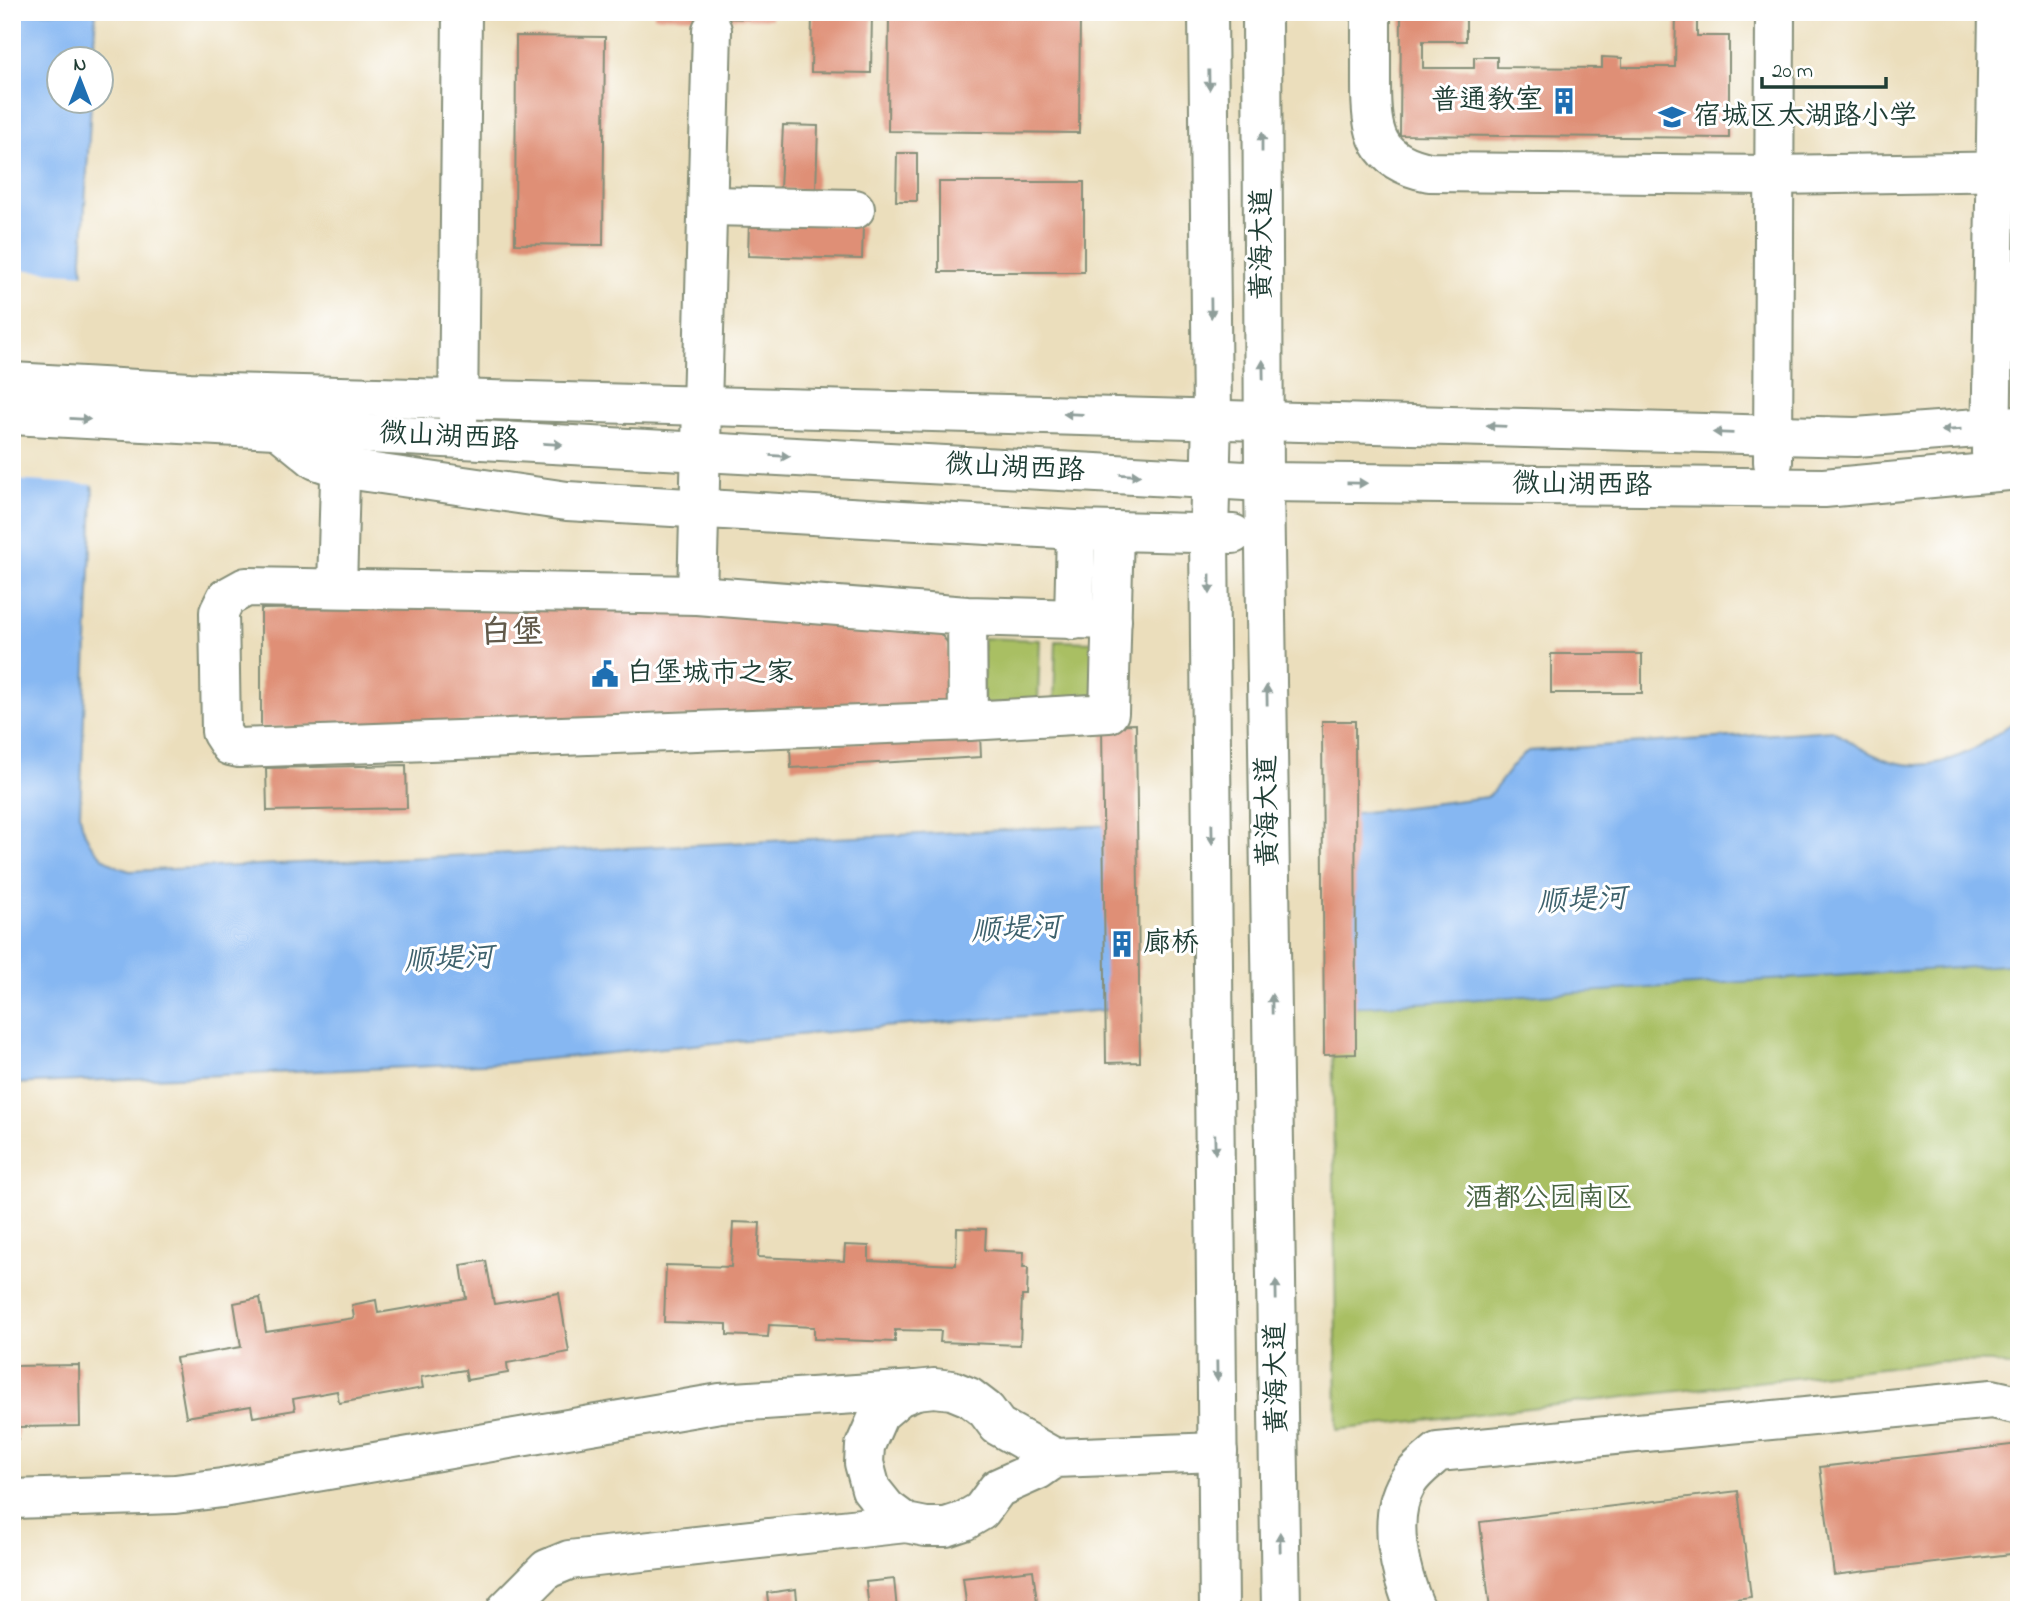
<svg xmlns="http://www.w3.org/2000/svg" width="2031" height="1622" font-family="'Indie Flower','LXGW WenKai TC',sans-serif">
<rect width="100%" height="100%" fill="#fff"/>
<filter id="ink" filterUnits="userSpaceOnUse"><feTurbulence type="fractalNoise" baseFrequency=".0143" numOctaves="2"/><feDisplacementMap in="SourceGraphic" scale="14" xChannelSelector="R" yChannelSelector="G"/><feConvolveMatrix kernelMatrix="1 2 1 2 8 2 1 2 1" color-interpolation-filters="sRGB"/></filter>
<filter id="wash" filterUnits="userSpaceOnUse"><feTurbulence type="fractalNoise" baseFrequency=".00686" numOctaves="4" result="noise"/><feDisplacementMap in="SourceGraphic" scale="28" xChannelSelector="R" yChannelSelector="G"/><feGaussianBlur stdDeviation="1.57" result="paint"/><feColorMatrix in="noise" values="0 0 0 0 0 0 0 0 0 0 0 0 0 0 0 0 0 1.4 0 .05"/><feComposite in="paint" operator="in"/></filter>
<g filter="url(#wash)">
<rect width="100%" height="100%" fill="#ebdebc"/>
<g fill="#a9bf64" stroke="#647e4c" stroke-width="2">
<path d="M983,638L1040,640L1038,702L983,704Z"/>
<path d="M1056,641L1096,642L1095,702H1054Z"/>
<path d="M2019,964V1369L1992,1362L1942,1361L1337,1430L1332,1007Z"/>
</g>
<path fill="#86b7f2" stroke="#527a93" stroke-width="2" d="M12,12H96L93,59L60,60V102H91L82,259L93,497L80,814C83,842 103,864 130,871L1349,814L1487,797C1503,782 1510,764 1528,751L1832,730C1879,761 1913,779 1968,752C1986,744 2001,729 2019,719V964L1369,1006L1108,1010L882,1027L505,1063L12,1084Z"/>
<g fill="#ebdebc">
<path d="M12,269L86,274L96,485L12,480Z"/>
<path d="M1349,811L1356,1010L1106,1014L1103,823Z"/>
</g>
<g id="blocks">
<g fill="#df8f76">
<path d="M654,12H771V19L654,17Z"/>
<path d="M812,12H872L871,73L811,72Z"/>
<path d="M889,12H1080L1079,133L888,131Z"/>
<path d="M1401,12H1466V41H1423V68H1474V57H1497V67L1602,68V57L1622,58V67H1675L1676,12H1697V36H1729V138L1400,135Z"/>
<path d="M516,36L605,37L603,245L515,244Z"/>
<path d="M783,125L818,126L816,191L780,189Z"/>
<path d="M897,153H917V201H896Z"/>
<rect x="939" y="182" width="145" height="90"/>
<path d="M749,222L863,226L862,259L748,256Z"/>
<path d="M681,605L939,632L948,643L949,710L261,728V609Z"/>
<rect x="1551" y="654" width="91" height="39"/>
<path d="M1322,721H1355L1356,1054L1324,1055Z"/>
<path d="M1136,724L1140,1062L1106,1063L1102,725Z"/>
<path d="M980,735L981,757L791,768L790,746Z"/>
<path d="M406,765L407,808L267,811L266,768Z"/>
<path d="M733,1222L760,1223L758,1257L844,1261L845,1245L869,1246V1261L956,1265L957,1228L986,1229L985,1250L1024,1252L1023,1267H1028L1027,1296H1022L1020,1345L940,1342L941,1331L895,1330V1342L814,1339V1327L769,1325L768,1337L727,1335V1324L664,1322L666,1265L731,1267Z"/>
<path d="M486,1261L494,1304L559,1293L569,1352L507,1363L508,1373L467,1380L465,1370L421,1377L423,1388L339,1403L337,1391L293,1399L295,1410L253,1417L251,1406L186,1417L176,1358L241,1347L234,1303L260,1298L266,1332L354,1318L352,1305L376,1300L378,1313L466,1298L461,1265Z"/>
<path d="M79,1365L80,1426L18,1427V1439H12V1366Z"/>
<path d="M2019,1444V1553L1834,1575L1820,1467Z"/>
<path d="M1738,1491L1751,1597L1651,1610H1490L1480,1522Z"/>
<path d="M1033,1570L1038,1610H967L963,1578Z"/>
<path d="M894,1579L897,1610H869L866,1582Z"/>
<path d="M796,1589L798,1610H769L767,1593Z"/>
</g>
</g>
</g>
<g filter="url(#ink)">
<use href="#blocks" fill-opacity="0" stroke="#858e78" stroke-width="2"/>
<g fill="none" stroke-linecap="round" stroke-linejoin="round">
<defs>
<g id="minor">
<path d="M1208,12L1212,418L1209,534L1219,1610"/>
<path d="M1262,12L1264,482L1281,1610"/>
<path d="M1371,12C1371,36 1371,60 1371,84C1371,133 1375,161 1429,172L1775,175L2019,171"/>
<path d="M708,206L855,209"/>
<path d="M12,382L190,392L1856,437L2019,425"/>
<path d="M12,415L1264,482L1824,488L2019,470"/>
<path d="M458,423L462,12"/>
<path d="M278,429L316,460L340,468L567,501L1076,530L1233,534"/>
<path d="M1991,453L1998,12"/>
<path d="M1773,462L1775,12"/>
<path d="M337,587L341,443"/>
<path d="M697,595L712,30"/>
<path d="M967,616L968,721L239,748L230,746L221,732L219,612L226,598L246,587L697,595L967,616L1112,620"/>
<path d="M1074,620L1076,530"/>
<path d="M968,721L1109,713L1114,531"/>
<path d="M1055,1458L1038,1470L998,1488L981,1511L964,1521L946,1527H926L906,1523L887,1509L871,1489L864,1463L865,1446L879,1414L899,1397L916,1390L934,1388L952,1390L969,1397L986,1410L998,1426L1055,1458L1218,1452"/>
<path d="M12,1499L175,1494L222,1488L720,1403L916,1390"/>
<path d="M506,1610L547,1569L569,1560L906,1523"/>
<path d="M1416,1610C1400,1574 1386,1519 1407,1483C1415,1470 1427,1462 1438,1452L1992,1399L2019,1405"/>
</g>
</defs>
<use href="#minor" stroke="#858e78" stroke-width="42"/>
<use href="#minor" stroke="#fff" stroke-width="38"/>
</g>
<defs><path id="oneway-solid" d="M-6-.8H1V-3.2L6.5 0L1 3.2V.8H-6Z" transform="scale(1.75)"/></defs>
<g fill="#8f9e9a">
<use href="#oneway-solid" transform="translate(1209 80) rotate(89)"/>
<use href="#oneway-solid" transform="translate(1262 142) rotate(-90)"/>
<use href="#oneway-solid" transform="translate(1211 308) rotate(89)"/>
<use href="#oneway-solid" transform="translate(1263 370) rotate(-91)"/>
<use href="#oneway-solid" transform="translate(1073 414) rotate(-178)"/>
<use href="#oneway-solid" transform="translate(80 419) rotate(3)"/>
<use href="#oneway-solid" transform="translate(1496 426) rotate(-178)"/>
<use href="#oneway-solid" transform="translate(1951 430) rotate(176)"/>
<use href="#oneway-solid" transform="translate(1723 433) rotate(-178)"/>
<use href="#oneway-solid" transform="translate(553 444) rotate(3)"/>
<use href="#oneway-solid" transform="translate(780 456) rotate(3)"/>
<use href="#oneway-solid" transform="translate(1130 475) rotate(3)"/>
<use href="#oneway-solid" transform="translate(1357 483) rotate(1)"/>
<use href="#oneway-solid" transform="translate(1210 584) rotate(90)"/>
<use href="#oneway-solid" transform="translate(1267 695) rotate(-91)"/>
<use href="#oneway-solid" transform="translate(1212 834) rotate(89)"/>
<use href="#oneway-solid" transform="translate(1272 1004) rotate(-91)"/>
<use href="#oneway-solid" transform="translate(1215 1144) rotate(89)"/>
<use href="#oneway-solid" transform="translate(1276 1290) rotate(-91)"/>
<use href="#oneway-solid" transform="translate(1217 1371) rotate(89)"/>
<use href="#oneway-solid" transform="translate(1280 1542) rotate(-91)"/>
</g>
</g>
<defs>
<symbol id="building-bare" viewBox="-9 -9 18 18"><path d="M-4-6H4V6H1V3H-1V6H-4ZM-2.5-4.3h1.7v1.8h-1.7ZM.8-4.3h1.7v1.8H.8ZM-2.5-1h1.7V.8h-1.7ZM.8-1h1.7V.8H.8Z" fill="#1f6fb2" stroke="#fff" stroke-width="2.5" paint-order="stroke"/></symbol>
<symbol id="school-bare" viewBox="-9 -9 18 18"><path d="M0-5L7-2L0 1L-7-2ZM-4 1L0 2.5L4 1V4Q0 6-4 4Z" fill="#1f6fb2" stroke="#fff" stroke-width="2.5" paint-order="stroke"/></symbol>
<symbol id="civic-bare" viewBox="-9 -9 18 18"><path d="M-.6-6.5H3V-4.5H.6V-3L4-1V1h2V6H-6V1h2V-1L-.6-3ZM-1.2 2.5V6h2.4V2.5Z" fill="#1f6fb2" stroke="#fff" stroke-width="2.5" paint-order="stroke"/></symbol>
</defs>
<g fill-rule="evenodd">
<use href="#building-bare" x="1545" y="82" width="38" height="38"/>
<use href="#school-bare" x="1653" y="98" width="38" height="38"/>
<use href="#civic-bare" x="586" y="655" width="38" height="38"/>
<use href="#building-bare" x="1103" y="925" width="38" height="38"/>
</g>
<g text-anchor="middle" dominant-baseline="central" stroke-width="6" stroke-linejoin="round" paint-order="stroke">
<g font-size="28" fill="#1f3d34" stroke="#fff" text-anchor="start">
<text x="1543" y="101" text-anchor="end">普通教室</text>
<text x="1693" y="117">宿城区太湖路小学</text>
<text x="626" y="674">白堡城市之家</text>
<text x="1143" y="944">廊桥</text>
</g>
<g font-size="28" fill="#1f3d34" stroke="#fff">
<text transform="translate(1263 244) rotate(-90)">黄海大道</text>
<text transform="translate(449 438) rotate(3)">微山湖西路</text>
<text transform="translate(1015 469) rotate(3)">微山湖西路</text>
<text transform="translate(1582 486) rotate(1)">微山湖西路</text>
<text transform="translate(1269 811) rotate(-91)">黄海大道</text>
<text transform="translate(1278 1378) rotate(-91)">黄海大道</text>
</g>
<g font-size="28" fill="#486442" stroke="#fff">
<text x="1549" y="1199">酒都公园南区</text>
</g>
<g font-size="30" font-style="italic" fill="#3e626d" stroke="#fff">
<text transform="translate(1582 902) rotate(-3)">顺堤河</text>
<text transform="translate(1016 931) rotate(-3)">顺堤河</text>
<text transform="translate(449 961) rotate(-3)">顺堤河</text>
</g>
<g font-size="32" font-weight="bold" fill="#625a4b" stroke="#fff">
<text x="512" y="634">白堡</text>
</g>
</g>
<rect width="2031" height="1622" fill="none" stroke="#fff" stroke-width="42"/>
<g transform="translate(80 80)"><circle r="33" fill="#ffffff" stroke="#a5b1ae" stroke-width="2"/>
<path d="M0-5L12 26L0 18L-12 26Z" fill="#1f6fb2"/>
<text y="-10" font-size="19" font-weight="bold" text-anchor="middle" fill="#1f3d34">N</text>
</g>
<path d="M1762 77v10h124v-10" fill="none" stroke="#1f3d34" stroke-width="3.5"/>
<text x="1772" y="77" font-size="21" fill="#1f3d34" stroke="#ffffff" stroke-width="5" paint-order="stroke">20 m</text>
</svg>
